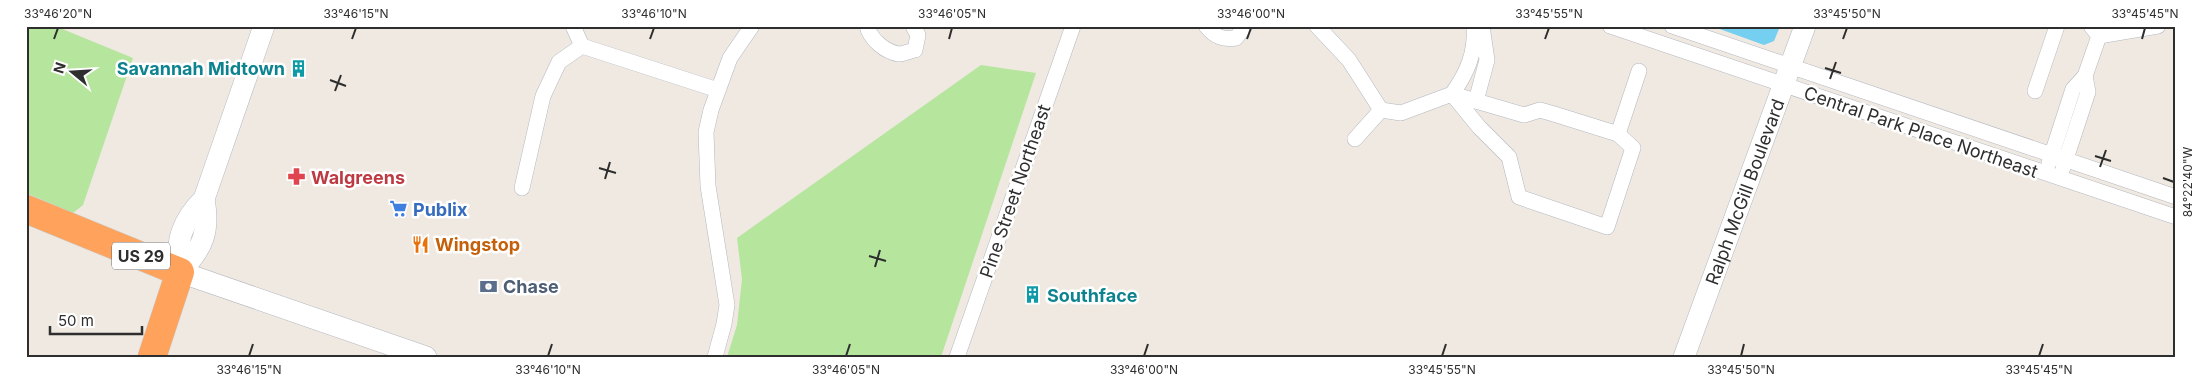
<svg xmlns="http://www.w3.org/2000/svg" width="2202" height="383" font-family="Inter,sans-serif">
<rect width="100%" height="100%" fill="#efe9e1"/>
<g fill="#b6e59e">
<path d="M26,26H55L133,58L83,205L73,213L26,193Z"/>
<path d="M981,65L1036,73L941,357H727L737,325L742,279L737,238Z"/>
</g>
<path fill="#75cff0" d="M1718,26H1771L1779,29L1774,41L1764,45L1717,28Z"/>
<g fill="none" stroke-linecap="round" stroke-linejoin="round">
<defs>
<g id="street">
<path d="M573,26L582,46"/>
<path d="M867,26C870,39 885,52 899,54C903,54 910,51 915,50L918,35L913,26"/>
<path d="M1206,26C1215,37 1223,40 1236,38L1245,26"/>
<path d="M1317,26L1349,60L1381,110L1401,113L1452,94L1524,115L1540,110L1554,114L1618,134L1633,148L1607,227L1519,197L1509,157L1479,127L1452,94"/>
<path d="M1610,26L2176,217"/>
<path d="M1672,26L2176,197"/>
<path d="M2099,36L2158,26"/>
<path d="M2035,91L2057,26"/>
<path d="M1452,94C1467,73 1476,53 1474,26"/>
<path d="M1476,101L1487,60L1482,26"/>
<path d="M1618,134L1639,71"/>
<path d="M1355,139L1381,110"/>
<path d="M2049,163L2073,89L2085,76L2099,36L2091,26"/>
<path d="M2063,168L2088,92L2085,76"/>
<path d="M522,188L543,96L559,62L582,46L718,90"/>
<path d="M715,357L724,324L727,305L708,186L706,132L711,110L730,58L752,26"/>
<path d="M957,357L1073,26"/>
</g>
<g id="secondary">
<path d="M180,272C175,241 182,221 204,199L264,26"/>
<path d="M180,272L426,357"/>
<path d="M180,272C203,248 210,232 204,199"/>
<path id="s1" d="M1684,357L1805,26"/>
</g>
<path id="highway" d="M26,209L180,272L152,357"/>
</defs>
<use href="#street" stroke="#b4b7c1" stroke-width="16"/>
<use href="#secondary" stroke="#b4b7c1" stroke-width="22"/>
<use href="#highway" stroke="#c9c9c9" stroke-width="29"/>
<use href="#street" stroke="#fff" stroke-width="15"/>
<use href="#secondary" stroke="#fff" stroke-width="21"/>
<use href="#highway" stroke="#ffa35c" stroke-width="28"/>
</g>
<path fill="none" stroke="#2e2e2e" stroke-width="2" d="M54,39L58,28M352,39L356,28M650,39L654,28M949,39L952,28M1247,39L1251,28M1545,39L1549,28M1843,39L1847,28M2142,39L2145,28M1825,68L1841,73M1830,79L1836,62M330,80L346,86M335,91L341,75M2095,156L2111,161M2100,167L2106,150M599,168L616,173M2163,178L2174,182M605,179L610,162M869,256L886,261M875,267L880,250M249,356L253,344M548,356L552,344M846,356L850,344M1144,356L1148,344M1442,356L1446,344M1741,356L1744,344M2039,356L2043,344"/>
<defs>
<symbol id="building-bare" viewBox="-9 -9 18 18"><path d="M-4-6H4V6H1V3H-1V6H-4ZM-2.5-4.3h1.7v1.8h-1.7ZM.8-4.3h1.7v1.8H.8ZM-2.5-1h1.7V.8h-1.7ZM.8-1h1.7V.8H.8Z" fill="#0f9aa8" stroke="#fff" stroke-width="2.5" paint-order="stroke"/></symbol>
<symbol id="pharmacy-bare" viewBox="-9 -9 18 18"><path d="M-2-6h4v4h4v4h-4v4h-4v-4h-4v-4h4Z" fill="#e0444e" stroke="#fff" stroke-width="2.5" paint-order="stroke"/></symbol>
<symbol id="supermarket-bare" viewBox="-9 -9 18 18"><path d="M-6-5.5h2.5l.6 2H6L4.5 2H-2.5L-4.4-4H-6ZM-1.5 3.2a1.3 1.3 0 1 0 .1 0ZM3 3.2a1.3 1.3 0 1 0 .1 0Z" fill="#3f7fe0" stroke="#fff" stroke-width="2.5" paint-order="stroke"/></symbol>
<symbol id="restaurant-bare" viewBox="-9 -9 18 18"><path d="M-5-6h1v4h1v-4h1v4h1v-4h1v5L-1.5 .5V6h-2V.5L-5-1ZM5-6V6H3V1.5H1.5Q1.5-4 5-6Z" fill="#e8710a" stroke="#fff" stroke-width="2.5" paint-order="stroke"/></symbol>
<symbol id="bank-bare" viewBox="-9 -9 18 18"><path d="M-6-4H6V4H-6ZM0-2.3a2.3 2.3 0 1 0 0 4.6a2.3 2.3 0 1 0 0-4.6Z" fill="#5c6f8a" stroke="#fff" stroke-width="2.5" paint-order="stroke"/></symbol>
</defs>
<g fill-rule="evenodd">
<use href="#building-bare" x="286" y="56" width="25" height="25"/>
<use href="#pharmacy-bare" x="284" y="164" width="25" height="25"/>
<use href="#supermarket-bare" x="386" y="196" width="25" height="25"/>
<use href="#restaurant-bare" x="408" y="232" width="25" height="25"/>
<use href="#bank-bare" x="476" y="274" width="25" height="25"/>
<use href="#building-bare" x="1020" y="282" width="25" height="25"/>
</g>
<g text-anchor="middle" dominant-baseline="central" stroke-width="5" stroke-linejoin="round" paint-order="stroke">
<rect fill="#fff" stroke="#6d6d6d" stroke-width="1" x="112" y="242.5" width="58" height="27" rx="4"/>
<g font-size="16" font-weight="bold" fill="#2e2e2e">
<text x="141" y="256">US 29</text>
</g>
<g font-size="18" font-weight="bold" fill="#0d838f" stroke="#fff" text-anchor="end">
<text x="285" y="68">Savannah Midtown</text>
<text x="1047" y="295" text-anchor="start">Southface</text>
</g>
<g font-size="18" fill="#2e2e2e" stroke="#fff">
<text transform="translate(1921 132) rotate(19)">Central Park Place Northeast</text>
<text transform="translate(1015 191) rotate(-71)">Pine Street Northeast</text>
<text stroke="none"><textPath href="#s1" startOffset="176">Ralph McGill Boulevard</textPath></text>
</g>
<g font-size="18" font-weight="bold" fill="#be3a42" stroke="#fff" text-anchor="start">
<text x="311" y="177">Walgreens</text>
</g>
<g font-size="18" font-weight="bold" fill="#366cbe" stroke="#fff" text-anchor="start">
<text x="413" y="209">Publix</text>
</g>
<g font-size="18" font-weight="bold" fill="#c56008" stroke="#fff" text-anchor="start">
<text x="435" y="244">Wingstop</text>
</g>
<g font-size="18" font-weight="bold" fill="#4e5e75" stroke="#fff" text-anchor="start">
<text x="503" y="286">Chase</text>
</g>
</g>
<rect width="2202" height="383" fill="none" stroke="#ffffff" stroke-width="55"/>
<g transform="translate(72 72) rotate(288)" stroke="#ffffff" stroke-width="4" paint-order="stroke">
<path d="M0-4L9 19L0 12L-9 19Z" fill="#2e2e2e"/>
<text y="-8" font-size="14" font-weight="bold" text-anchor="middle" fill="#2e2e2e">N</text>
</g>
<path d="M50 326v8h92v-8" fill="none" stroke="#2e2e2e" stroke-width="2.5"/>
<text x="58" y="326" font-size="15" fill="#2e2e2e" stroke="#ffffff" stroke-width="4" paint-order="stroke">50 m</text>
<rect x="28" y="28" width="2146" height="328" fill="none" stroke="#2e2e2e" stroke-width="2"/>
<g font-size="12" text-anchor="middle" fill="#2e2e2e">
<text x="58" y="18">33°46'20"N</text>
<text x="356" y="18">33°46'15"N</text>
<text x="654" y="18">33°46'10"N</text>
<text x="952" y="18">33°46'05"N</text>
<text x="1251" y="18">33°46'00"N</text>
<text x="1549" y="18">33°45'55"N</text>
<text x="1847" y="18">33°45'50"N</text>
<text x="2145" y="18">33°45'45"N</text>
<text transform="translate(2188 182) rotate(-90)" y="4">84°22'40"W</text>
<text x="249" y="374">33°46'15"N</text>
<text x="548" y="374">33°46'10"N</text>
<text x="846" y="374">33°46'05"N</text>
<text x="1144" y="374">33°46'00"N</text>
<text x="1442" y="374">33°45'55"N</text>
<text x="1741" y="374">33°45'50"N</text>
<text x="2039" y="374">33°45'45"N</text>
</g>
</svg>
